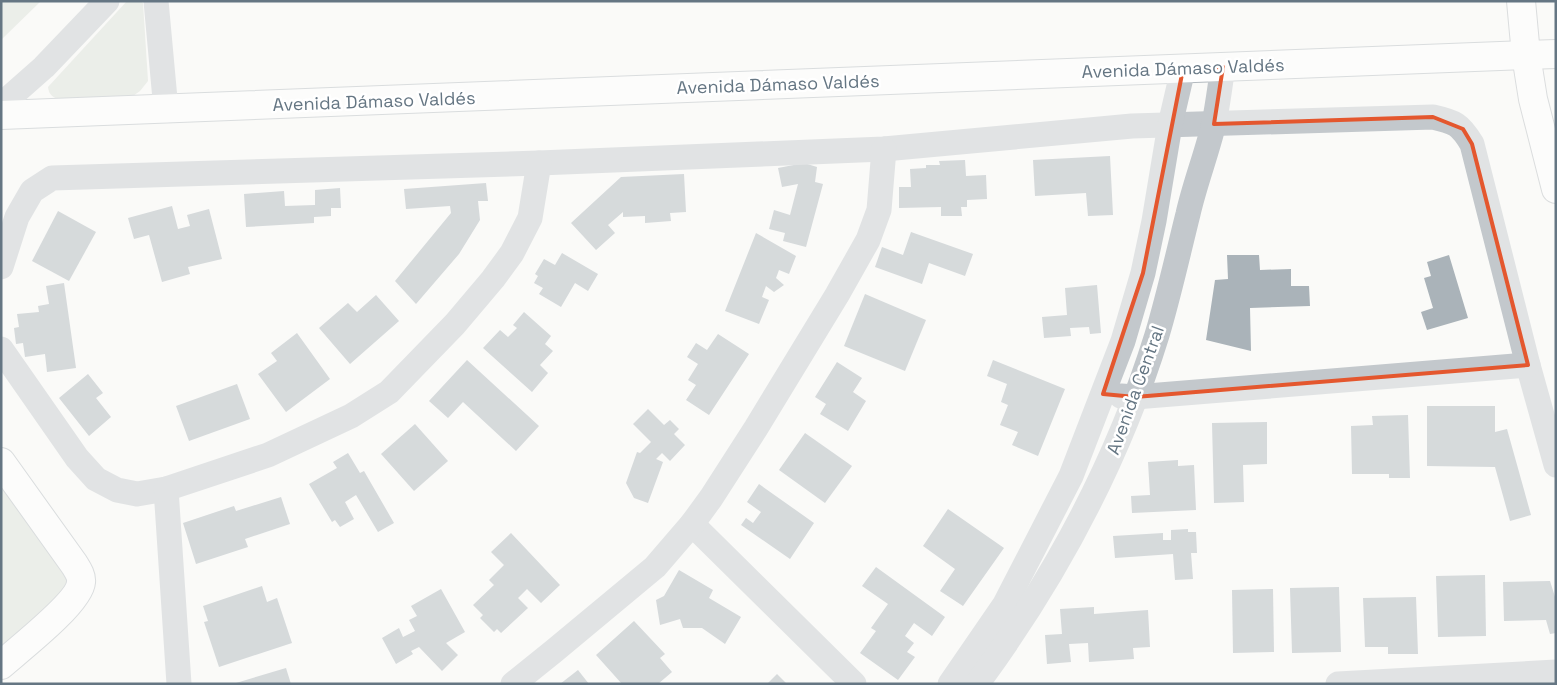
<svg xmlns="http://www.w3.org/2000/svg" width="1557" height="685" font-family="'Space Grotesk',sans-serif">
<rect width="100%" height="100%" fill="#fafaf8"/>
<g fill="#dadfd7">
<path d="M1,1H41L1,40Z"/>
<path d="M127,1H141L143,3L148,81L140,91L133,96L61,100C53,98 49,95 48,87Z"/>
<path d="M1,462L82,580L1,665Z"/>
</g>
<g fill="#aab3b9">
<path d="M1110,156L1113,215L1088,216L1086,193L1035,196L1033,160Z"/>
<path d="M965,160L966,176L986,175L987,199L967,200V207H961L962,216H941V207L899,208V187H911L910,169L926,168V165H940L939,161Z"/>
<path d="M804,163L817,167L815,182L823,184L806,247L783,241L785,233L769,229L774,210L790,215L798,184L782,187L778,168Z"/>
<path d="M684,174L686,212L670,213L671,221L645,223V216L623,217V212L608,225L615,233L596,250L571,223L621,177Z"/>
<path d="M486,183L488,201H478L480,220L459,254L416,304L395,281L451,213L450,206L406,209L404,189Z"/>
<path d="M340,188L341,208H331V216L314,217V223L246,227L244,194L284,191L285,206L315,205V190Z"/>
<path d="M172,206L178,229L190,226L187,215L209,209L222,259L188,267L190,274L162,282L149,235L134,239L128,218Z"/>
<path d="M58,211L96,232L69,281L32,261Z"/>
<path d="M911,232L973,254L965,276L929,263L922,284L875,267L882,247L903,255Z"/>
<path d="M756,233L796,256L789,274L779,270L776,278L784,285L774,292L766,286L762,297L769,300L759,324L725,311Z"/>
<path d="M562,253L598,274L588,291L575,283L561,307L539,294L543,288L534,283L538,276L535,274L544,259L555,265Z"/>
<path d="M1227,255H1259L1260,270L1291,269V286H1309L1310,306L1250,308L1251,351L1206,340L1215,280L1228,279Z"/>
<path d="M1449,255L1468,318L1427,330L1421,312L1433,308L1424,278L1431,276L1427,262Z"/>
<path d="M64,283L76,368L47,372L45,354L25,357L23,343L16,344L14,328L19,327L17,314L39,312L38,306L49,304L46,286Z"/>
<path d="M1097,285L1101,333L1090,334L1089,327L1070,328L1071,336L1044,338L1042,317L1067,315L1065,288Z"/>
<path d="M865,294L926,320L905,371L844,346Z"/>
<path d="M376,295L399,321L350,364L319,328L348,303L357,312Z"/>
<path d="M524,312L551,336L545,344L553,351L540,365L548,373L532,392L483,348L500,330L508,337L517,328L513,325Z"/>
<path d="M297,333L330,379L286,412L258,374L277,361L271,353Z"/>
<path d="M718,334L749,354L709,415L686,400L696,385L688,380L698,364L687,357L696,343L707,350Z"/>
<path d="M467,360L539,426L516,451L463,402L448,418L429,401Z"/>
<path d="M993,360L1065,389L1038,456L1012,445L1018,432L1000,425L1008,405L1001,402L1007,384L987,376Z"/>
<path d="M837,362L862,378L853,392L866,401L848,431L820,414L826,404L815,397Z"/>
<path d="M88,374L103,393L96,398L111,417L89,436L59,398Z"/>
<path d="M237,384L250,419L189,441L176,406Z"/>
<path d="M1427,406H1495V432L1507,429L1531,515L1510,521L1495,467L1427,466Z"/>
<path d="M648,409L664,425L670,420L679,429L674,434L685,445L670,461L662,453L656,459L663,462L648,503L634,498L626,483L637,452L640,453L651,442L633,424Z"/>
<path d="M1408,415L1410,478H1389V474H1352L1351,426L1373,425L1372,416Z"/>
<path d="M1267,422V464L1243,465L1244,502L1214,503L1212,423Z"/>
<path d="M415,424L448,461L414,491L381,454Z"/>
<path d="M805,433L852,466L825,503L779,470Z"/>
<path d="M348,453L360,473L364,471L394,523L378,532L356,495L345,502L354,519L340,527L335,520L332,522L309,484L337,468L333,462Z"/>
<path d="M1178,460V466L1194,465L1196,510L1132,513L1131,496L1150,495L1148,462Z"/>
<path d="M759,484L814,523L790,559L741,525L746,518L753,523L761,512L747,502Z"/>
<path d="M281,497L290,524L245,539L248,547L196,564L183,523L234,506L236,511Z"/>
<path d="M948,509L1004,548L963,606L940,591L955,569L923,546Z"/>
<path d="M1188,529V532H1196L1197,553H1191L1193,579L1175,580L1173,554L1115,558L1113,536L1163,533V540H1171V530Z"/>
<path d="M511,533L560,585L541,603L527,589L518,598L528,608L501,633L497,629L494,632L480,618L483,615L473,605L494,585L489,580L504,565L491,552Z"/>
<path d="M876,567L945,617L932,636L914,623L905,636L914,643L907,652L915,657L898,680L860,653L876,631L871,628L888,604L862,586Z"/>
<path d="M679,570L713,590L709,598L741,617L725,644L702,628H683L680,619L660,625L656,600L664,596Z"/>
<path d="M1485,575L1486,636L1438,637L1436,576Z"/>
<path d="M1550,581L1556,600V633L1550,634L1546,620L1504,621L1503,582Z"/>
<path d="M262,586L267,602L277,598L292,643L219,667L204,622L208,621L203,606Z"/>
<path d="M1339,587L1341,652L1292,653L1290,588Z"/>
<path d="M441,589L465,632L446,643L458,655L442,671L419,647L411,651L413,654L396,664L382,638L399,628L403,637L415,631L409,620L417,616L411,606Z"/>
<path d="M1273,589L1274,652L1233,653L1232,590Z"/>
<path d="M1416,597L1418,654H1388V647H1365L1363,598Z"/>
<path d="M1094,607V614L1148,610L1150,647L1133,648L1134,659L1089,662L1088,643L1069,644L1071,662L1047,664L1045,635L1062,634L1060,609Z"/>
<path d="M634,621L665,654L660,658L672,672L658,684H622L596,655Z"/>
<path d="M286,668L291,684H237L236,683Z"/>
<path d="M578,670L589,684H560Z"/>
<path d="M777,674L787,684H767Z"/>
</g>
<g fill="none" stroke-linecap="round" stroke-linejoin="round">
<defs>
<g id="secondary">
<path d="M1,115L1526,55"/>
<path d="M1,462L74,564C77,569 82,576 81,582C80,602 18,650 1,665"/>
</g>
<g id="primary">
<path d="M1521,1L1526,55L1533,99L1556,189"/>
<path d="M1526,55L1556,54"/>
</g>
</defs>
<use href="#secondary" stroke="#b3babf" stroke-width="30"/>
<use href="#primary" stroke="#b5babe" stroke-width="30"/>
<g stroke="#c3c8cc" stroke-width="25">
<path d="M156,1L166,110"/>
<path d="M1,105L44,67L107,1"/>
<path d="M1,267L17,217L32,191L52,178L539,163L884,149L1132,126L1433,117C1455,122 1460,124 1472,144L1528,365L1556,465"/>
<path d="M1,349L77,458L96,479L117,490L137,494L166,489L179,684"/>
<path d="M1121,396L1135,397L1528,365"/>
<path d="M166,489L268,455L351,416L389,392L455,324L493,279L512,253L530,218L539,163"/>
<path d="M692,524L854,684"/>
<path d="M513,684L554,651L655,567L692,524L711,498L756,428L837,295L868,240L879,210L884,149"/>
<path d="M950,684L1005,604L1071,476L1123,341L1143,273L1154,221L1170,125L1183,69"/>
<path d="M977,684C1055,578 1118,461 1157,335C1169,295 1178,254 1188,214C1195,183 1207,153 1214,123C1218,104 1220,85 1223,67"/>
<path d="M1338,684L1556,672"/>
</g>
<use href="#secondary" stroke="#fff" stroke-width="28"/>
<use href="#primary" stroke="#fff" stroke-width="28"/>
</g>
<path d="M0 0H1557V685H0ZM1223,67L1214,124L1433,117L1463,129L1472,144L1528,365L1135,397L1103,394L1143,273L1183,69Z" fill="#fafaf8" fill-opacity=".55" fill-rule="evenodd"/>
<path fill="none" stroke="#e4572e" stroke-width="4" stroke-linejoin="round" d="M1223,67L1214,124L1433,117L1463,129L1472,144L1528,365L1135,397L1103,394L1143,273L1183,69Z"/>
<g text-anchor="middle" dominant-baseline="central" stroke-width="5" stroke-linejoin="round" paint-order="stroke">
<g font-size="18" fill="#657683" stroke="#fff">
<text transform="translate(1183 68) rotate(-2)">Avenida Dámaso Valdés</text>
<text transform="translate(778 84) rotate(-2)">Avenida Dámaso Valdés</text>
<text transform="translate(374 101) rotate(-2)">Avenida Dámaso Valdés</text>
<text transform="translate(1135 390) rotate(-70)">Avenida Central</text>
</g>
</g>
<rect width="1557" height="685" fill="none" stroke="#657683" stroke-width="5"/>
</svg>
